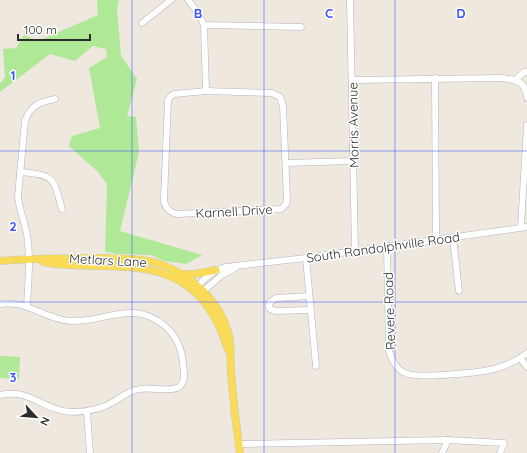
<svg xmlns="http://www.w3.org/2000/svg" width="527" height="453" font-family="Quicksand,sans-serif">
<rect width="100%" height="100%" fill="#eee8de"/>
<g fill="#afe897">
<path d="M97,0H119L117,9L121,56L137,79L127,116L136,117L139,152L120,231L202,255L186,264L165,261L151,255L119,254L105,252L107,184L98,172L69,146L72,136L100,128L89,68L107,57L106,49L93,46L75,61L50,54L0,92V95V84L5,77L3,49L16,48L24,35L38,41L98,15Z"/>
<path d="M0,356L20,357L19,379L0,378Z"/>
</g>
<g fill="none" stroke-linecap="round" stroke-linejoin="round">
<defs>
<g id="minor">
<path d="M188,0L198,13L204,25L206,91"/>
<path d="M350,0L355,251"/>
<path d="M142,23L171,0"/>
<path d="M204,25L301,27"/>
<path d="M435,78L436,239"/>
<path d="M352,80L502,78C518,80 525,81 527,98"/>
<path d="M515,80L524,72H527"/>
<path d="M206,91L272,93L280,97L283,106L287,200L286,204L281,209L177,214C169,212 165,208 164,200L168,100L171,96L174,94Z"/>
<path d="M286,163L354,161"/>
<path d="M20,172C55,175 53,177 62,209"/>
<path d="M521,227L527,125"/>
<path d="M453,238L459,291"/>
<path d="M387,246L389,351C392,361 397,371 408,374C421,378 479,373 494,369C506,366 517,361 527,353"/>
<path d="M306,258L316,366"/>
<path d="M195,289C204,279 213,270 226,267L306,258L527,227"/>
<path d="M201,293L222,275L235,268"/>
<path d="M309,296L276,298L270,302L269,306L270,309L275,311L310,310"/>
<path d="M0,304C9,303 19,304 27,307C42,312 54,320 70,321C105,323 133,298 166,327C177,337 182,349 183,364C184,371 186,382 179,387C171,392 150,387 140,389C130,390 123,396 115,401C102,409 88,412 72,412C43,411 31,388 0,395"/>
<path d="M27,307C28,283 31,258 27,235C25,222 19,210 18,196L25,121C30,106 39,102 55,99"/>
<path d="M520,358L527,367"/>
<path d="M87,412L90,453"/>
<path d="M238,444L448,440L504,443L500,453"/>
<path d="M442,453L448,440"/>
</g>
<g id="major">
<path d="M0,261C34,258 69,258 103,258C122,259 142,258 160,264C191,275 219,300 228,332C232,345 230,359 231,372C233,399 236,426 240,453"/>
<path d="M43,262C110,274 180,247 218,324C222,332 225,341 228,350"/>
<path d="M181,274H195L216,270"/>
</g>
</defs>
<use href="#minor" stroke="#b2b3c0" stroke-width="7"/>
<use href="#major" stroke="#c8c8c8" stroke-width="8"/>
<use href="#minor" stroke="#fff" stroke-width="6"/>
<use href="#major" stroke="#f9db58" stroke-width="7"/>
</g>
<path fill="none" stroke="#3a55ff" stroke-width="1" stroke-opacity="0.55" d="M132,0V453M264,0V453M395,0V453M0,151H527M0,302H527"/>
<g text-anchor="middle" dominant-baseline="central" stroke-width="3" stroke-linejoin="round" paint-order="stroke">
<g font-size="13" fill="#2c2c2c" stroke="#fff">
<text transform="translate(353 125) rotate(-91)">Morris Avenue</text>
<text transform="translate(234 211) rotate(-3)">Karnell Drive</text>
<text transform="translate(383 247) rotate(-8)">South Randolphville Road</text>
<text transform="translate(108 260) rotate(3)">Metlars Lane</text>
<text transform="translate(389 311) rotate(-92)">Revere Road</text>
</g>
</g>
<g font-size="13" text-anchor="middle" font-weight="bold" fill="#3a55ff" stroke="#fff" stroke-width="3" stroke-linejoin="round" paint-order="stroke">
<text x="198" y="18">B</text>
<text x="329" y="18">C</text>
<text x="461" y="18">D</text>
<text x="13" y="80">1</text>
<text x="13" y="231">2</text>
<text x="13" y="382">3</text>
</g>
<g transform="translate(36 417) rotate(116)" stroke="#ffffff" stroke-width="3" paint-order="stroke">
<path d="M0-3L7 15L0 10L-7 15Z" fill="#2c2c2c"/>
<text y="-6" font-size="11" font-weight="bold" text-anchor="middle" fill="#2c2c2c">N</text>
</g>
<path d="M18 34v6h72v-6" fill="none" stroke="#2c2c2c" stroke-width="2"/>
<text x="24" y="34" font-size="12" fill="#2c2c2c" stroke="#ffffff" stroke-width="3" paint-order="stroke">100 m</text>
</svg>
